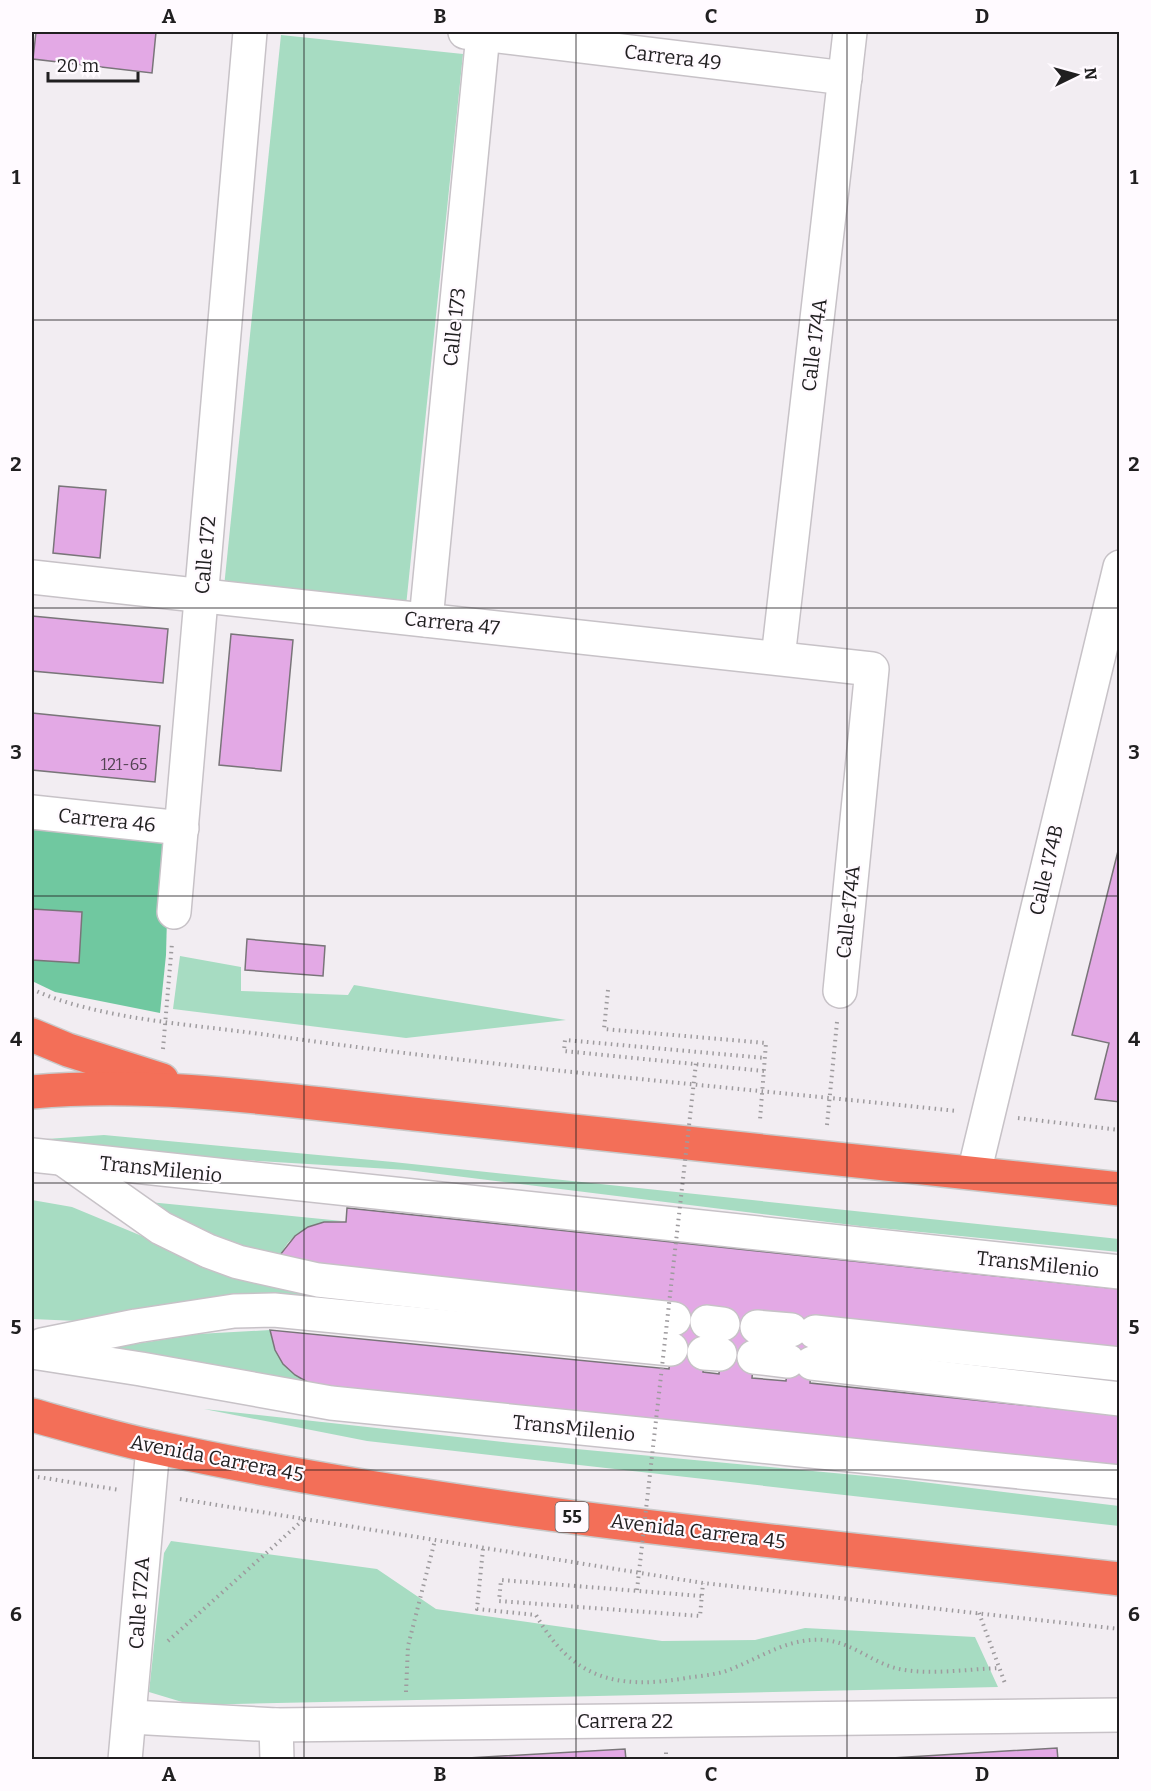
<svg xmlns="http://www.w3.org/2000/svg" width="1151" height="1791" font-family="Bitter,serif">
<rect width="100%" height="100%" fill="#f2edf2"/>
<g fill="#a7dcc2">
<path d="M281,35L463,54L406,606L224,587Z"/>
<path d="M180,956L241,967V991L348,995L354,985L566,1020L406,1038L173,1009Z"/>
<path d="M104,1135L393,1162L1119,1239V1252L860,1226L407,1170L210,1158L32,1140Z"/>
<path d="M32,1200L72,1207L207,1263L309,1295L225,1300L77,1321L32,1319Z"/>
<path d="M149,1202L342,1221C313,1221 287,1233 278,1262L210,1237Z"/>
<path d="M270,1330C274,1355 286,1372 309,1383L110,1348L198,1334Z"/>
<path d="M204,1409L512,1443L898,1479L1119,1506V1526L367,1441Z"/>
<path d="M171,1541L377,1569L436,1609L662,1641L755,1640L805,1628L975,1637L998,1687L192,1705L149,1692L164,1553Z"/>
</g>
<path fill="#70c8a0" d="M32,826L169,841L166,955L160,1013L55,992L32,981Z"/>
<g fill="#e3a9e5" stroke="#797579" stroke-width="1.5" fill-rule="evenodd">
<path d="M36,32H156L152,73L33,59Z"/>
<path d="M59,486L106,490L100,558L53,553Z"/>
<path d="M32,616L168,629L163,683L32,671Z"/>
<path d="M231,634L293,640L281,771L219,765Z"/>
<path d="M32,713L160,726L155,782L32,770Z"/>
<path d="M1120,843V1102L1095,1099L1109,1043L1072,1035Z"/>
<path d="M32,909L82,912L79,963L32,960Z"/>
<path d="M247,939L325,946L323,976L245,970Z"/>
<path d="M347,1208L1120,1289V1351L815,1320L810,1383L1120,1415V1470L324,1388L309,1383L295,1375L283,1364L275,1350L270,1330L669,1369L674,1319L336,1271L280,1255L295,1236L308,1227L324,1222H346ZM709,1309L724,1311L719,1374L703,1372ZM791,1330L786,1381L752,1378L754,1357Z"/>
<path d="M1057,1748L1058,1760H859Z"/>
<path d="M625,1749L626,1760H434Z"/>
</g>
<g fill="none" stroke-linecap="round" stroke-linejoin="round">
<defs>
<g id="minor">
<path d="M465,32L845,78"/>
<path d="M32,577L872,669L840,991"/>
<path d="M426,620L483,34"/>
<path d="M778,658L850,32"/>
<path d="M32,812L182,828"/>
<path d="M174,912L250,32"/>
<path d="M32,1155L1120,1272"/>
<path d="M66,1161L161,1228L208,1251L238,1262L318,1280L674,1319"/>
<path d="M974,1173L1120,567"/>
<path d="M707,1322L723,1324"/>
<path d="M757,1327L791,1330"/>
<path d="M815,1332L1120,1364"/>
<path d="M42,1345L136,1326L234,1311L274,1310L671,1349"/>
<path d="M32,1352L141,1369L331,1403L1120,1482"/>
<path d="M704,1353L720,1354"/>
<path d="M754,1357L788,1361"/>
<path d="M812,1363L1120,1399"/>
<path d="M131,1717L276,1725L1120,1715"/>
<path d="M276,1725L277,1760"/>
<path d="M125,1760L153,1447"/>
</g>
<g id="highway">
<path d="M32,1035L68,1050L162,1080"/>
<path d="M32,1092C168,1080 307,1104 442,1117C668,1140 894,1164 1120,1189"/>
<path d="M32,1415C72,1426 113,1438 155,1447C472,1515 797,1543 1120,1579"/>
</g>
</defs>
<use href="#minor" stroke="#c7c2c7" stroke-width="36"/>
<use href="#highway" stroke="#c9c9c9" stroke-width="36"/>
<g stroke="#9e9b9e" stroke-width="4" stroke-dasharray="1.5 4.5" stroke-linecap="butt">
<path d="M32,989C97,1020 202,1025 275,1036C501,1068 730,1087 957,1111"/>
<path d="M608,990L604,1029L766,1043L760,1120"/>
<path d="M163,1049L172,943"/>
<path d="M764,1071L564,1051L565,1040L765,1058"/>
<path d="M1018,1118L1120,1130"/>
<path d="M827,1125L837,1022"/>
<path d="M32,1476L120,1490"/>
<path d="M180,1499L703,1583L1120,1629"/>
<path d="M483,1549L477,1609L536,1615C572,1679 617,1690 686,1678C699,1676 714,1675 726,1671C759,1659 788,1637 824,1640C851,1642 870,1661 895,1668C927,1676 967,1669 1000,1668"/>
<path d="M701,1596L501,1580L499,1601L700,1616L703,1583"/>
<path d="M979,1613L1006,1686"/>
<path d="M168,1641L303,1520"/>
<path d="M406,1692L408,1646L435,1540"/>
<path d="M666,1760V1751"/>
</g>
<use href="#minor" stroke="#fff" stroke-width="33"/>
<use href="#highway" stroke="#f36f58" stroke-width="33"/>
<path stroke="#9e9b9e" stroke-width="4" stroke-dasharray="1.5 4.5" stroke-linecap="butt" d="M637,1590L696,1063"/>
</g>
<path fill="none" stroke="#201f20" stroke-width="1.5" stroke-opacity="0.55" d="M304,32V1760M576,32V1760M847,32V1760M32,320H1120M32,608H1120M32,896H1120M32,1183H1120M32,1470H1120"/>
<g text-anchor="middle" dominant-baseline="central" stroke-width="4.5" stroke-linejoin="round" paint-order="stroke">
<g font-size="16" fill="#514251">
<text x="124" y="764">121-65</text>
</g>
<rect fill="#fffaff" stroke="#636163" stroke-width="1.5" x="555.5" y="1502" width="33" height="30" rx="4.5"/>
<g font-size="18" font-weight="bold" fill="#201f20">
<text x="572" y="1517">55</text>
</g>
<g font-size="20" fill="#201f20" stroke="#fffaff">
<text transform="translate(673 57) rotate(7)">Carrera 49</text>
<text transform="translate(454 327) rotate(-84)">Calle 173</text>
<text transform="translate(814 345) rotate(-83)">Calle 174A</text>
<text transform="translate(205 555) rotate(-85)">Calle 172</text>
<text transform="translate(452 623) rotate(6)">Carrera 47</text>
<text transform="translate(107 820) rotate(6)">Carrera 46</text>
<text transform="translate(1046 870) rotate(-77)">Calle 174B</text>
<text transform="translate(848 912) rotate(-84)">Calle 174A</text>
<text transform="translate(161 1169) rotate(6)">TransMilenio</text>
<text transform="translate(1038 1264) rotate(6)">TransMilenio</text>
<text transform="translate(574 1428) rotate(6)">TransMilenio</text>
<text transform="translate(217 1458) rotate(11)">Avenida Carrera 45</text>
<text transform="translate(698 1531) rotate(7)">Avenida Carrera 45</text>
<text transform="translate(139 1603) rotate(-86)">Calle 172A</text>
<text x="625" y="1721">Carrera 22</text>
</g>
</g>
<rect width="1151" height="1791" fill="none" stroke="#fffaff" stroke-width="66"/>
<g transform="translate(1076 75) rotate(85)" stroke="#fffaff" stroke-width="4.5" paint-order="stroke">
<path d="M0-4.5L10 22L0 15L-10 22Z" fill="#201f20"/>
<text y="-9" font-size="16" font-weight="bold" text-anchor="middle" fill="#201f20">N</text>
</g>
<path d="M48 72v9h90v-9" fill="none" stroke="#201f20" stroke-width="3"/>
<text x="57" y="72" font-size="18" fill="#201f20" stroke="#fffaff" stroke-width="4.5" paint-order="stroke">20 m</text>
<rect x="33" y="33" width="1085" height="1725" fill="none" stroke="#201f20" stroke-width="2"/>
<g font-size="20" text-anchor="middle" font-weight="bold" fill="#201f20">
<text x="169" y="23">A</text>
<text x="440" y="23">B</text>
<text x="711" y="23">C</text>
<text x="982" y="23">D</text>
<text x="16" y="184">1</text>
<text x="1134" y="184">1</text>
<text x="16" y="471">2</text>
<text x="1134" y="471">2</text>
<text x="16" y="759">3</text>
<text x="1134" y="759">3</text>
<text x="16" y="1046">4</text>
<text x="1134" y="1046">4</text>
<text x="16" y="1334">5</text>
<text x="1134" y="1334">5</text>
<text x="16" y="1621">6</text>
<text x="1134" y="1621">6</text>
<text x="169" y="1781">A</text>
<text x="440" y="1781">B</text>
<text x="711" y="1781">C</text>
<text x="982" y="1781">D</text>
</g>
</svg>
